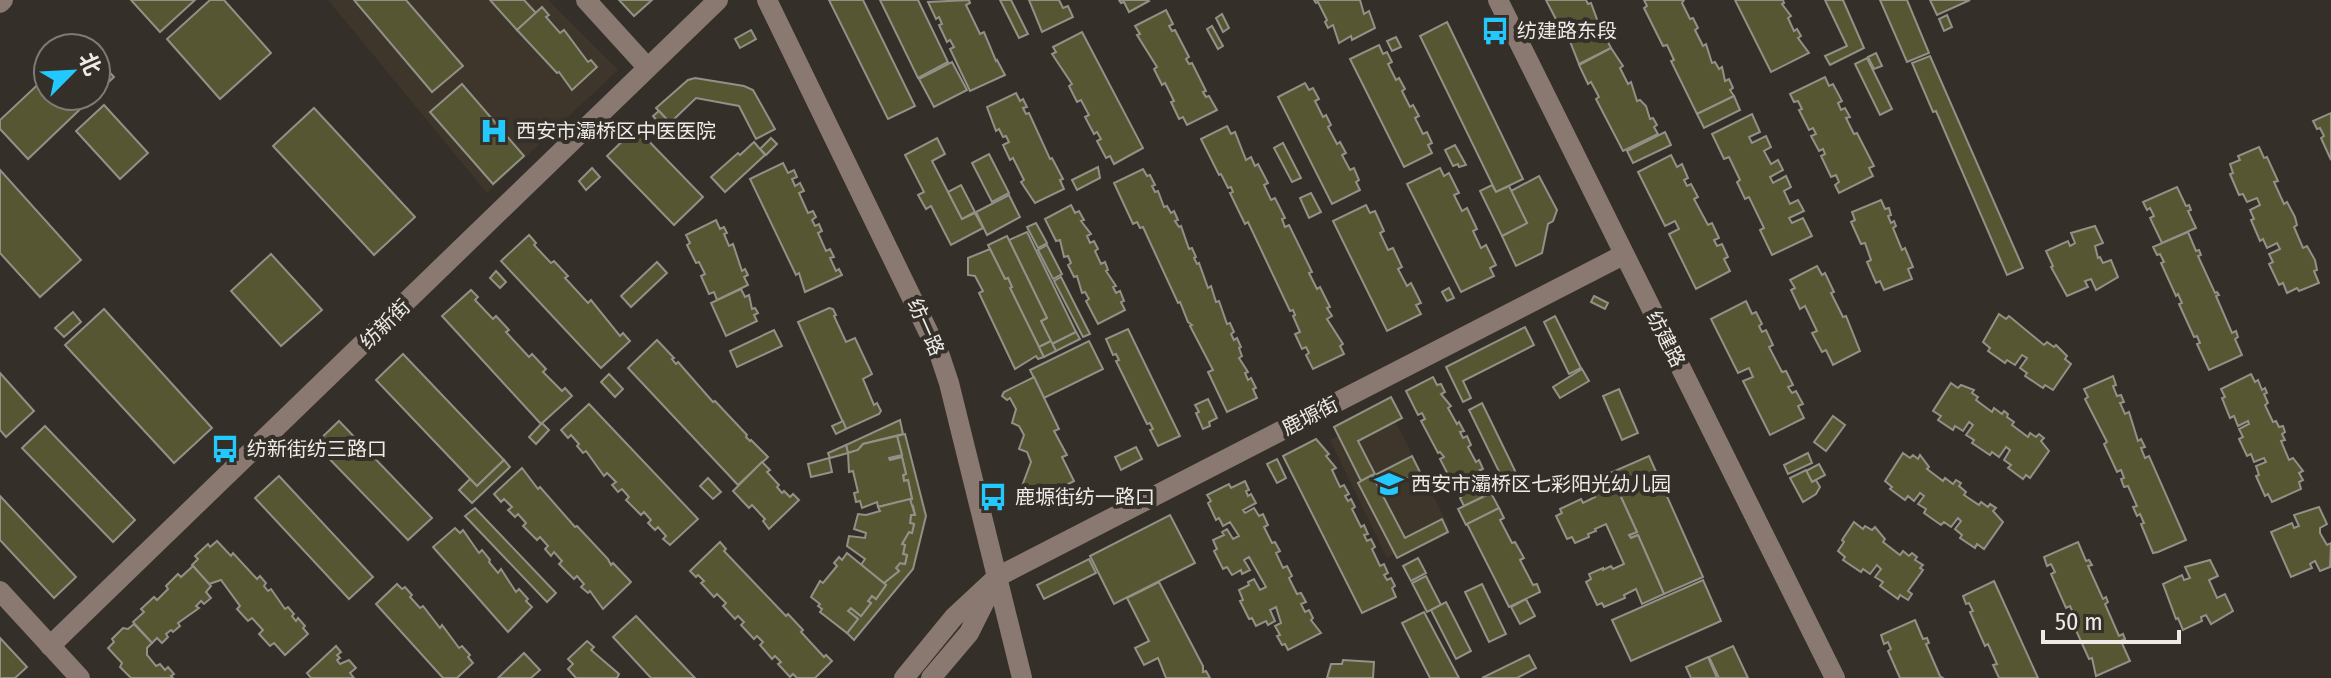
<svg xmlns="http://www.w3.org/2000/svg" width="2331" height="678" font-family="'Fira Sans Condensed','Noto Sans SC',sans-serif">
<rect width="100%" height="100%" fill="#342f29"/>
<g fill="#3e362a">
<path d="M328,0H548L618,70L487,193Z"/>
<path d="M1389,409L1450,529L1387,558L1330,440Z"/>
</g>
<g fill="#575632" stroke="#919188" stroke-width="2">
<path d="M131,0H195L160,32Z"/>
<path d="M210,0H224L271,53L220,99L167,39Z"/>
<path d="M354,0H406L463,66L432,92Z"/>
<path d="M490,0H524L536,13L517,30Z"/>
<path d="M619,0H652L634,16Z"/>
<path d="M829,0H863L915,106L888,119Z"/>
<path d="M880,0H918L948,62L918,78Z"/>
<path d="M969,0L970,3L966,5L980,34L984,32L996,61L997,60L1005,75L970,91L950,49L954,47L950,40L947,42L939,25L942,24L939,17L936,19L928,2Z"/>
<path d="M1000,0H1011L1028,34L1019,38Z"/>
<path d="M1029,0H1059L1063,8L1068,6L1073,17L1042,32Z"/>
<path d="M1119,0H1148L1149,1L1129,12L1124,2L1121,3Z"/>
<path d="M1314,0H1360L1364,14L1369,11L1375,28L1352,40L1351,36L1339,43L1333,25L1328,28L1325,22L1327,20L1318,2L1316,3Z"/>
<path d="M1546,0H1586L1588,4L1591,3L1601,30L1604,29L1610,39L1607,40L1611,48L1579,64L1565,29L1562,31Z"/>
<path d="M1644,0H1684L1682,3L1690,19L1693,18L1698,28L1695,30L1703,46L1706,44L1712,63L1715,62L1719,69L1722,67L1725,81L1729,79L1733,88L1730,90L1734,96L1697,114L1671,61L1674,60L1667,45L1663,46L1644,8L1647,6Z"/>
<path d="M1735,0H1783L1784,3L1782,4L1791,16L1788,18L1794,31L1797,29L1801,36L1798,38L1809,53L1771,72Z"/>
<path d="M1825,0H1843L1864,48L1830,65L1825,56L1847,46Z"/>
<path d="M1880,0H1907L1929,53L1907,62Z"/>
<path d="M1930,0H1970L1937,15Z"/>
<path d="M542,7L549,15L546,17L560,33L564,30L588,62L591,60L597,67L572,90L559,72L557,73L517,30Z"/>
<path d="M1166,10L1173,24L1169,26L1172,31L1175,30L1189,57L1186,59L1189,64L1192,63L1206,91L1203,92L1206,97L1209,96L1217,110L1187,125L1183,117L1179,119L1171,102L1174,101L1165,83L1162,85L1154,69L1157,67L1137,35L1140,34L1135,26Z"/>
<path d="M1222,14L1229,28L1223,32L1216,18Z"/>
<path d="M1947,15L1952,27L1944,31L1939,19Z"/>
<path d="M1447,22L1523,179L1496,192L1420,36Z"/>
<path d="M1212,26L1223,46L1218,49L1207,29Z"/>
<path d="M751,30L756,39L740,48L735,39Z"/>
<path d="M1082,32L1143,148L1114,164L1110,156L1106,158L1097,141L1101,139L1097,132L1094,134L1085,117L1089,115L1081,100L1077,102L1069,86L1072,84L1052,54L1056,52L1053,47Z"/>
<path d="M1396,37L1401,47L1392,51L1387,41Z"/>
<path d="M1379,45L1383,54L1387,52L1392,62L1388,64L1396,80L1399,78L1405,89L1402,91L1410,107L1413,105L1419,116L1415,118L1423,134L1427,132L1432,143L1428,145L1432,153L1404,167L1350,59Z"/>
<path d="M1611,48L1623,66L1620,68L1628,84L1631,82L1637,101L1640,100L1646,106L1650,119L1653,118L1657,125L1654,127L1658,134L1623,151L1596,99L1599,97L1591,82L1588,84L1579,65Z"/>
<path d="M1876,53L1882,66L1874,69L1868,57Z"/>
<path d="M1930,56L2023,268L2007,275L1936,111L1933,112L1912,63Z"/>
<path d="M96,58L114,77L96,94Z"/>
<path d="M1867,58L1892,109L1880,115L1855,64Z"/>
<path d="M952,62L967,90L934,107L919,79Z"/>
<path d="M48,75V96H94L28,159L0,129V120Z"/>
<path d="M1825,77L1829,86L1833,84L1842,101L1838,103L1841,110L1845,108L1850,117L1846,118L1854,134L1857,133L1874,166L1869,168L1873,176L1839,193L1835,185L1839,182L1836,175L1831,177L1821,156L1825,154L1823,149L1819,151L1811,136L1816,134L1813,128L1809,130L1799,110L1802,109L1798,101L1794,102L1790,94Z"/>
<path d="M695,78L744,86L753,90L775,129L756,139L739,106L696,98L670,123L656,108L688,80Z"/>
<path d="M1305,83L1309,90L1313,88L1319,99L1315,101L1323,117L1326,115L1331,125L1328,127L1337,144L1340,142L1346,153L1342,155L1350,170L1354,168L1359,180L1356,182L1360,190L1332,204L1278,97Z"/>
<path d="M462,84L524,156L493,184L430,112Z"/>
<path d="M1016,93L1020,101L1023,99L1027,107L1023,108L1026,114L1029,113L1050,159L1052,158L1063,179L1060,180L1064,189L1035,203L1021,182L1024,180L1013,158L1010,160L1003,145L1009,142L1006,136L1003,137L999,129L996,131L987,107Z"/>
<path d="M1734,96L1740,110L1704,128L1697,114Z"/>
<path d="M104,105L148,153L120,179L76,131Z"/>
<path d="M314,108L415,217L374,255L273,146Z"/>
<path d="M659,111L671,124L665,130L653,116Z"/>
<path d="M2331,113V160L2321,138L2324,136L2320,128L2317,129L2313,121Z"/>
<path d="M1752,114L1760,132L1749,137L1752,143L1766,136L1771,147L1764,151L1771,164L1778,160L1783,170L1770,177L1773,183L1786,176L1791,187L1784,191L1790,204L1798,200L1804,211L1789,218L1792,223L1803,218L1812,236L1772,255L1760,230L1764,228L1749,197L1745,199L1737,182L1740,180L1729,157L1724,159L1712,134Z"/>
<path d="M1227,126L1231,134L1235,132L1246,160L1251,157L1255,166L1258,164L1268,183L1264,185L1271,200L1275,198L1285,218L1282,219L1285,227L1289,225L1312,272L1309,273L1317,289L1320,287L1330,307L1327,308L1332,316L1327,319L1343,344L1340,346L1344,354L1313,369L1306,355L1309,353L1306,347L1302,349L1295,334L1300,332L1293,316L1295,315L1293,310L1290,311L1248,222L1245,224L1230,193L1233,192L1231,187L1228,188L1221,174L1219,175L1201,139Z"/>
<path d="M636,128L703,197L674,225L607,156Z"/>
<path d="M1665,132L1671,145L1633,163L1627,151Z"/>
<path d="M771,138L777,144L766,155L760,149Z"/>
<path d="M937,138L945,154L932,161L962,219L975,213L983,228L951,245L931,206L926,209L918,195L924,192L905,155Z"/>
<path d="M754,142L765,155L725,192L711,177L738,153L740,155Z"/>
<path d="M1283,143L1301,178L1292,182L1274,148Z"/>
<path d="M1455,145L1466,165L1459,167L1458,164L1453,166L1445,150Z"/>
<path d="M2259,147L2264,158L2267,157L2278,181L2274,182L2284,204L2287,202L2295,217L2297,225L2294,227L2303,248L2307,246L2315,260L2317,270L2314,271L2319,283L2299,291L2297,288L2287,293L2283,283L2279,285L2269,264L2273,262L2269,254L2280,249L2277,243L2267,248L2263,239L2260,241L2251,220L2254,219L2250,210L2260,205L2257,198L2247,202L2243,194L2239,195L2230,174L2233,173L2230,164L2240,160L2238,156Z"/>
<path d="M989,154L1009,193L992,202L972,163Z"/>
<path d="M1671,155L1677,167L1682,164L1688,178L1684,180L1687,186L1691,184L1698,197L1694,199L1708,225L1712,223L1719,238L1714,240L1717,246L1722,244L1728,257L1724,259L1730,271L1696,289L1669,234L1679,229L1675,221L1665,226L1638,172Z"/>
<path d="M783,163L788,173L794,170L797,177L792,179L795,186L800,183L804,191L799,193L808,213L813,211L816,217L812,220L815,226L819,224L822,231L818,233L826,251L830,249L834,257L830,258L836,271L839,269L842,275L805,292L799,273L796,275L750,179Z"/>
<path d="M1098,167L1100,178L1077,190L1072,180Z"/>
<path d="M592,168L600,177L586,190L579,181Z"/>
<path d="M1440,168L1444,176L1449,173L1459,193L1454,195L1462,211L1467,208L1477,229L1473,231L1481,248L1486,245L1496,265L1490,268L1494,276L1461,292L1407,184Z"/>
<path d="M1143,169L1147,176L1150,175L1155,185L1152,186L1155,192L1158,191L1164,207L1167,206L1171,213L1174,211L1178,220L1175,221L1179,227L1181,226L1189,249L1192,248L1196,257L1194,258L1197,264L1199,263L1208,288L1211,286L1216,302L1219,301L1227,324L1230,323L1234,332L1231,334L1234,340L1237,338L1241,347L1239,348L1242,356L1239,358L1248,372L1245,373L1248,380L1251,378L1256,388L1253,389L1257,398L1227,412L1208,372L1213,370L1190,326L1192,325L1188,322L1180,302L1178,303L1143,227L1140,228L1137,222L1133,224L1114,183Z"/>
<path d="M0,170L81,260L40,297L0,253Z"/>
<path d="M1539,176L1557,210L1553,221L1548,224L1542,253L1516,266L1502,236L1527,223L1511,191Z"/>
<path d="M961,185L975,212L962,219L948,192Z"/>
<path d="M1492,185L1496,192L1509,186L1527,223L1502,236L1480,191Z"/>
<path d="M2177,187L2186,206L2189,205L2191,210L2188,211L2196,228L2162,243L2150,218L2154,216L2150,208L2147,210L2143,202Z"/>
<path d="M1311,193L1321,212L1309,218L1300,198Z"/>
<path d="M1009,195L1020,217L987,235L976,212Z"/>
<path d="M1881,200L1885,209L1889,208L1891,215L1888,216L1891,223L1894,221L1896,226L1893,228L1902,250L1905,248L1913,267L1908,269L1912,279L1884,290L1880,281L1876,283L1867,262L1871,260L1865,243L1861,244L1851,222L1855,220L1852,212Z"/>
<path d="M1071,205L1075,213L1079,211L1084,220L1081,221L1091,234L1087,236L1090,243L1094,241L1098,249L1095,251L1101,264L1105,262L1108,270L1106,271L1116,286L1113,287L1116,293L1120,291L1124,301L1121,302L1125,310L1098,324L1086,301L1089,299L1085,292L1082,293L1077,276L1074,277L1068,265L1071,263L1068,256L1064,257L1060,240L1056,241L1045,219Z"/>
<path d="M1366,205L1370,213L1375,211L1384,231L1380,233L1388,250L1393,248L1402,267L1398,269L1407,286L1411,283L1421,303L1416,305L1421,314L1387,331L1333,221Z"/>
<path d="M716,220L720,229L724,227L727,233L724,234L729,246L733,244L742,271L745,269L748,275L744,277L748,285L717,300L714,292L709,294L701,276L705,274L699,262L696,263L687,245L690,243L686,235Z"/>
<path d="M1036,223L1047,243L1038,248L1027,227Z"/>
<path d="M2095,226L2103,243L2095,246L2098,258L2100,257L2103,263L2111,260L2118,277L2096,290L2091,279L2085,281L2088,287L2067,296L2051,267L2053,266L2046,251L2068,241L2070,246L2075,243L2071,233Z"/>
<path d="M1027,232L1076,332L1052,344L1041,321L1047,318L1009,240Z"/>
<path d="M2188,232L2196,251L2199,250L2201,255L2198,256L2215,293L2217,292L2219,295L2216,296L2232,333L2236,331L2238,337L2235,339L2242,355L2209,370L2197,344L2200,343L2197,336L2194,337L2179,304L2182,303L2178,294L2176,296L2161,263L2164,262L2160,254L2157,255L2153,247Z"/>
<path d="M529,235L536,243L534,245L551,263L554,261L568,276L565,278L588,303L591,300L620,336L623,333L630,341L601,368L501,261Z"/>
<path d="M1007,236L1047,318L1041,321L1051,341L1039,347L1010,288L1012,287L1008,278L1005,279L988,245Z"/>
<path d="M1047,245L1062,274L1053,279L1038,250Z"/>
<path d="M990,249L1005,279L1008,278L1012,287L1010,288L1044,357L1038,359L1036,356L1015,369L979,293L983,291L975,276L968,275V258Z"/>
<path d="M271,254L322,310L281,346L231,291Z"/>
<path d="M657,262L667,273L631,307L621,296Z"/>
<path d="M1817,266L1822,275L1825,273L1834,292L1831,293L1843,317L1846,316L1860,351L1833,365L1826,350L1822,352L1812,333L1817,331L1805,306L1800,309L1791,290L1795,288L1790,280Z"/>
<path d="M496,271L506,282L500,288L490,278Z"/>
<path d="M1061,277L1090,334L1083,337L1054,281Z"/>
<path d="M1449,288L1454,298L1447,301L1442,292Z"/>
<path d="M741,289L745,297L749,295L752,309L755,308L758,313L754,315L757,321L726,336L711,303Z"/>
<path d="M471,290L478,297L475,300L493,319L496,316L509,330L506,332L529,357L532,354L546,369L543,372L562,391L565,388L572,396L541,424L442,316Z"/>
<path d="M1594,296L1608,303L1605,309L1591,302Z"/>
<path d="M1746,301L1752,314L1756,312L1762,324L1759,326L1762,332L1766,330L1773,345L1769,347L1782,372L1786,371L1793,385L1788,387L1792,393L1796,391L1803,404L1798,406L1804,418L1770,435L1743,381L1753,377L1749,368L1738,373L1711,319Z"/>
<path d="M829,308L833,309L836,315L834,316L846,342L855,338L872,374L863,379L874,405L877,403L881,411L879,414L846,429L798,322Z"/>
<path d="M104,309L212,428L174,463L65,345Z"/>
<path d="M73,312L81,322L64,337L55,328Z"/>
<path d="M1999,314L2006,319L2009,316L2044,345L2047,342L2054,347L2056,345L2067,356L2065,359L2071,364L2053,390L2045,385L2043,388L2025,376L2027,373L2020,368L2027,358L2022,355L2015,365L2007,360L2005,363L1988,351L1990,348L1983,342Z"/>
<path d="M1555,316L1581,368L1569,374L1544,322Z"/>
<path d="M1525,327L1534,345L1463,381L1471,398L1463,402L1446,367Z"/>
<path d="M1128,329L1180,436L1158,446L1150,430L1153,429L1150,423L1147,424L1116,361L1119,360L1116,354L1113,355L1106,339Z"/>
<path d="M774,330L782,346L737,367L730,351Z"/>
<path d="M1076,332L1080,339L1056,351L1052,344Z"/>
<path d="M657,340L674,358L672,359L676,364L678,362L713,402L715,401L747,435L746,437L750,441L751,440L768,457L738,485L628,368Z"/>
<path d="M1051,341L1056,351L1044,357L1039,347Z"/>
<path d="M1089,341L1103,369L1044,398L1030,370Z"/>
<path d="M403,354L504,460L477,486L376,380Z"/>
<path d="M1582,369L1589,381L1560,398L1553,387Z"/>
<path d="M0,373L34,411L6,437L0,430Z"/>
<path d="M609,374L623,389L615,397L601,382Z"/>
<path d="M2251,374L2255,382L2258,380L2262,390L2265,388L2267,393L2264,394L2268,403L2265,405L2273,422L2276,421L2279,427L2283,426L2285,432L2282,434L2285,440L2281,441L2289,460L2293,458L2303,471L2299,473L2303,480L2299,482L2301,489L2272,502L2268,494L2265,496L2256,476L2259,475L2256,466L2266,462L2264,458L2254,462L2251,454L2247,456L2239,439L2243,437L2239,429L2249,424L2248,421L2238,426L2234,416L2230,418L2222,398L2225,397L2221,389Z"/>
<path d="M2113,376L2116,385L2113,386L2117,396L2121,395L2124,402L2120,403L2125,414L2129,412L2138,441L2141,439L2145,447L2141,448L2145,458L2149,456L2186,540L2158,552L2153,553L2141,524L2144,523L2140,514L2137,516L2133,507L2137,506L2128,486L2124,487L2121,479L2124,478L2121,470L2117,472L2104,444L2107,442L2085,399L2088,397L2084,389Z"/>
<path d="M1034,377L1059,429L1054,431L1067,455L1062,457L1074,481L1043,497L1044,500L1019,494L1031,462L1027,452L1019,449L1024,435L1019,426L1012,423L1016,409L1010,398L1007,400L1002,396L1004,392Z"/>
<path d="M1433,377L1437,385L1441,384L1445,392L1441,394L1451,406L1448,408L1457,424L1459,422L1464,431L1460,432L1463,438L1467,436L1471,445L1468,447L1476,462L1479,460L1483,469L1480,470L1490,484L1487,485L1491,493L1464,506L1460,498L1463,496L1460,490L1457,492L1440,459L1444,457L1440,452L1438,453L1421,421L1425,419L1422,413L1418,415L1406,391Z"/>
<path d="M1951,383L1958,388L1961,385L1974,390L1972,393L1978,397L1976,400L1992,412L1994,408L2002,414L2004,411L2008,414L2007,417L2014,422L2012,425L2028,437L2030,433L2036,437L2039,434L2044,438L2041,441L2049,451L2030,478L2026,475L2023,479L2008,468L2011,465L2004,460L2010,450L2006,447L1999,457L1992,452L1990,455L1972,443L1974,440L1966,435L1973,425L1969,422L1963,431L1955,426L1953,430L1938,420L1941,416L1933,411Z"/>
<path d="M1619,389L1638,433L1622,440L1603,396Z"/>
<path d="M1391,397L1402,418L1358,441L1375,474L1361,481L1334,427Z"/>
<path d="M1208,399L1217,418L1209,422L1210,426L1203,429L1196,413L1199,412L1195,405Z"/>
<path d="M1482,403L1521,483L1508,490L1469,410Z"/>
<path d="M589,404L698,519L670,545L663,539L666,536L658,527L655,530L648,523L651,520L644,512L641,515L626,500L629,497L622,489L618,492L612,485L616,482L607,473L604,476L586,451L583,453L577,446L579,444L571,435L568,438L561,430Z"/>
<path d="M1833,416L1845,425L1826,451L1814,442Z"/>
<path d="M900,420L903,434L863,444L858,450L848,453L846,445Z"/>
<path d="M339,421L432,518L408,540L315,444Z"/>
<path d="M843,421L846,429L836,434L832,426Z"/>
<path d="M542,423L549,430L536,444L529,437Z"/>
<path d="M45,426L135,520L113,542L22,448Z"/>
<path d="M905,434L926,516L913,569L854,640L847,633L858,619L848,611L851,608L861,616L871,603L868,601L872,596L876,599L886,585L884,583L899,571L896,568L900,563L905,564L907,555L903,554L905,545L902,544L909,532L912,533L914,524L910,523L911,515H915L913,506L911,507L910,499H912L908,480L904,481L903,475L906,474L902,457L890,460L889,458L902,455L897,436Z"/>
<path d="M897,436L902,455L889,458L890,460L902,457L906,474L903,475L904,481L908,480L912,499L878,507L877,502L862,508L860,501L856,502L854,493L858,492L853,471L849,472L848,453L858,450L863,444Z"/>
<path d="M1316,439L1329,454L1326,456L1336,468L1332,470L1340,487L1344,485L1349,494L1345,496L1348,501L1351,499L1355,507L1352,509L1361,527L1364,525L1368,534L1364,535L1367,541L1371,539L1375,547L1372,549L1380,566L1384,564L1388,573L1384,575L1387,580L1391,578L1395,586L1392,588L1396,597L1362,613L1283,456Z"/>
<path d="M846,445L848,453L830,458L828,453Z"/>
<path d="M1136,447L1142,459L1121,470L1115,457Z"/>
<path d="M1808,453L1812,463L1788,474L1784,465Z"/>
<path d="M1903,453L1910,458L1913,455L1918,459L1920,455L1929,467L1927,469L1943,481L1945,478L1953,484L1956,480L1961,483L1959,486L1966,492L1964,495L1979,505L1981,502L1988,507L1990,504L1996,508L1993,511L2003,522L1984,549L1977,544L1975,548L1960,538L1962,535L1955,529L1961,521L1958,518L1951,527L1944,522L1941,525L1924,513L1926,509L1918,504L1924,496L1920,493L1914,501L1908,496L1905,500L1890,489L1892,487L1885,481Z"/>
<path d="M1412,456L1420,472L1385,490L1377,474Z"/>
<path d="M1649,456L1703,577L1664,594L1638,535L1631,538L1629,535L1637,532L1610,473Z"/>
<path d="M829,458L832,472L811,477L808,464Z"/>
<path d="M1277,459L1286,478L1277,483L1267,464Z"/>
<path d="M504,460L510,467L472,503L459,490L470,479L477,486Z"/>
<path d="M762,462L770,470L767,472L779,485L777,487L782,493L784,491L790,497L793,494L799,500L769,529L763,521L765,519L752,505L749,508L733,491Z"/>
<path d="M1819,464L1825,475L1812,482L1806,471Z"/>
<path d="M522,468L538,489L540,487L575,527L577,526L608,559L611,565L613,563L631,582L603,609L590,591L588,593L581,587L584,584L577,576L574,579L559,564L562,561L554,552L551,556L545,549L548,546L540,537L537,540L523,526L526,523L518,514L515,517L508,510L512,507L504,499L501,502L494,494Z"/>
<path d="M1806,470L1812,482L1816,480L1820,487L1816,494L1803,502L1790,478Z"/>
<path d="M1610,473L1637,532L1629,535L1631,538L1638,535L1664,594L1642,604L1636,589L1624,595L1625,598L1604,607L1602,603L1597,605L1586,582L1591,579L1589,574L1603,568V570L1611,566L1613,569L1624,564L1606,524L1595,529L1596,531L1588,534L1589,537L1575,543L1572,537L1567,539L1556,516L1562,513L1560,509L1581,499L1583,503L1595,497L1588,483Z"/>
<path d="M1372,475L1405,538L1442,519L1448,532L1397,558L1358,483Z"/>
<path d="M279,476L373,577L349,599L255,498Z"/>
<path d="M708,478L721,492L713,499L700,486Z"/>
<path d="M1245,481L1249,490L1246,491L1248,496L1251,494L1256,503L1243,510L1245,513L1254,508L1259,516L1263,514L1268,525L1264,527L1272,543L1275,542L1280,551L1276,553L1283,568L1287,566L1292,576L1289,578L1297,594L1301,593L1306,602L1301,604L1305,612L1309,610L1313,618L1311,620L1321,633L1288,650L1285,644L1282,645L1277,636L1280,635L1275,626L1281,623L1276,607L1270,610L1275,621L1268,625L1266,621L1256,626L1252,618L1249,619L1240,601L1243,600L1239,590L1249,585L1248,582L1254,579L1260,590L1266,587L1249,557L1244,560L1250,570L1242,574L1241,570L1232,575L1227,567L1223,569L1214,551L1217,549L1213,540L1224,535L1222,532L1227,529L1233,539L1239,536L1230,522L1223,526L1219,518L1216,520L1208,503L1211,501L1207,495L1229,484L1231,488Z"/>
<path d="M1491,493L1499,508L1466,525L1458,509Z"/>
<path d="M0,496L76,577L54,598L0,540Z"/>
<path d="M910,499L915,515H911L910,523L914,524L912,533L909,532L902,544L905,545L903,554L907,555L905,564L900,563L896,568L899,571L884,583L861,565L865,559L847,546L849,536L865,538L866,533L854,529L858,514L866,515L880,511L878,507Z"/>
<path d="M2319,507L2327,524L2320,528V533L2327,545L2331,543L2330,567L2320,571L2315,561L2310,564L2312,568L2291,577L2271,532L2292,523L2294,528L2299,526L2294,515Z"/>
<path d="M475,508L556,593L547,602L465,516Z"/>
<path d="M1499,508L1504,518L1500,520L1512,543L1515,542L1524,558L1520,560L1533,585L1537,584L1540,592L1509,607L1467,524Z"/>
<path d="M1170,515L1195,563L1114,604L1090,556Z"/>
<path d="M1854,522L1863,529L1865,526L1872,530L1875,527L1885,539L1883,542L1900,555L1903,551L1909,556L1912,553L1917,557L1915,560L1923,565L1920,568L1923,570L1908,591L1912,594L1908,600L1900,595L1898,599L1880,586L1883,582L1875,577L1881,569L1877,565L1870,574L1863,569L1861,572L1843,560L1845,557L1838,551L1844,542L1842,540Z"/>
<path d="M455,528L460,533L463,530L479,553L482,550L490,560L489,562L498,573L501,569L516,592L519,589L528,599L526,601L532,607L508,632L433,547Z"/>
<path d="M217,541L231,556L233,553L257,579L260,576L266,583L264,586L268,591L271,589L285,609L288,607L294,614L292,616L296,621L298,618L305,626L303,628L308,634L285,655L274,643L270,646L259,634L263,630L252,618L248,621L237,609L240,606L221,580L209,584L192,565L198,559L195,556L208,544L210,547Z"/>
<path d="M720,542L726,549L724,551L786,616L788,614L803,630L801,632L824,657L826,655L832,661L815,678H797L793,674L790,677L778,664L781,662L775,656L772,659L760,645L763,642L757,636L754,639L741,625L744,622L738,616L735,619L723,606L726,603L717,594L714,597L701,583L704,581L698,575L696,577L690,571Z"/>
<path d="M2078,542L2086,561L2089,560L2092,565L2088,566L2103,599L2106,597L2108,602L2105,604L2119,636L2123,634L2125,639L2121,641L2130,661L2096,676L2092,658L2089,659L2074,626L2078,624L2070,606L2066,608L2051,574L2055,572L2051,564L2047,566L2044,557Z"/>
<path d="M847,553L886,585L876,599L872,596L868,601L871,603L861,616L851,608L848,611L858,619L847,633L820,612L822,609L818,606L820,604L811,597L820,581L823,583L837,566L834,563L839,557L842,560Z"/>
<path d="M1418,558L1426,573L1411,581L1403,566Z"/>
<path d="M1089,559L1096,573L1044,599L1037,585Z"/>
<path d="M2210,560L2218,576L2209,580L2217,598L2225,594L2233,611L2211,624L2206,615L2201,617L2202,621L2183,630L2178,618L2176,619L2163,584L2182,575L2184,580L2190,578L2185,567Z"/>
<path d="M193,566L211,586L206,592L211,598L204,604L201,601L196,606L199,608L178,623L180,626L173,632L171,630L166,634L168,637L162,643L157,638L152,643L133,622L144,612L141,609L154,597L157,600L168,589L166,586L178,574L181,577Z"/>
<path d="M1426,576L1441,605L1427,612L1412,583Z"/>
<path d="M1703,580L1721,621L1631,661L1612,620Z"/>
<path d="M1994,581L2038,678H1999L1993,665L1997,664L1988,644L1985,646L1970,612L1973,611L1969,603L1966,604L1963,596Z"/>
<path d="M1159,582L1203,666V672L1206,671L1210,678H1166L1158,658L1144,665L1135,648L1149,641L1127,598Z"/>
<path d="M397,584L402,589L405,587L412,595L410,597L420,608L423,606L440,628L442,625L459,648L462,646L470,655L468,657L473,663L457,678H443L376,604Z"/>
<path d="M1482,584L1506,634L1489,642L1465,592Z"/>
<path d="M1526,599L1535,616L1520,624L1511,607Z"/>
<path d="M1446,602L1471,651L1456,659L1431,610Z"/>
<path d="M1424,612L1459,678H1430L1402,623Z"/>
<path d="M636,616L695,678H651L613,637Z"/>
<path d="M1915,620L1923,639L1927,638L1929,643L1926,644L1940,676L1943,678H1900L1888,651L1891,649L1888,642L1884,644L1881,635Z"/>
<path d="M134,624L152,643L147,648V655L156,666L160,664L165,670L168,667L174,674L171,676L173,678H131L120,667L122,663L108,648L114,642L112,639L123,628L128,629Z"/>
<path d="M0,638L27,667L15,678H0Z"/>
<path d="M587,641L594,647L591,650L619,674L617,678H576L568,669L573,664L568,659Z"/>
<path d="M336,646L341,652L337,655L340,658L337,660L340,664L349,660L356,668L350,673L354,678H311L307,673Z"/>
<path d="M1733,646L1748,678H1719L1709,657Z"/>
<path d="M524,653L540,670L531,678H498Z"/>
<path d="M1529,655L1536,668L1517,678H1482Z"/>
<path d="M1708,657L1717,678H1691L1686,667Z"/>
<path d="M1343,660L1374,662L1373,678H1327L1331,664H1342Z"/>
</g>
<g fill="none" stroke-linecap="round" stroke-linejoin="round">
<g stroke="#8a7971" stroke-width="20">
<path d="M586,0L647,67"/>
<path d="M767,0L940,356L949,383L1022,678"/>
<path d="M1498,0L1835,678"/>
<path d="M0,3L3,0"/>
<path d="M0,591L80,678"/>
<path d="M50,646L718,0"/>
<path d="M904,678L954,617L997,577L1623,255"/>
<path d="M931,678L969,633L990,591"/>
</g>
</g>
<defs>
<symbol id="bus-bare" viewBox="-9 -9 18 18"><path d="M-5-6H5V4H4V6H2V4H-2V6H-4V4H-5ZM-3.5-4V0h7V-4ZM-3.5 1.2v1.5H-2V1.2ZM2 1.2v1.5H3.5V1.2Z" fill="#23c9fe" stroke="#342f29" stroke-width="2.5" paint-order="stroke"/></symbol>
<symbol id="hospital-bare" viewBox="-9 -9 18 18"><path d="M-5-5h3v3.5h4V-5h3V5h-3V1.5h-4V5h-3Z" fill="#23c9fe" stroke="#342f29" stroke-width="2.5" paint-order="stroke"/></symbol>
<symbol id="school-bare" viewBox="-9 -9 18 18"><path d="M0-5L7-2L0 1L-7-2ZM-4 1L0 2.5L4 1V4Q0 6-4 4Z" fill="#23c9fe" stroke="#342f29" stroke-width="2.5" paint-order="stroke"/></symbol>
</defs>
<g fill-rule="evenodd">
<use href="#bus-bare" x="1475" y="11" width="40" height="40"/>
<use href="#hospital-bare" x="474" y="111" width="40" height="40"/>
<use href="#bus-bare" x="205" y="429" width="40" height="40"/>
<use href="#school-bare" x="1369" y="464" width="40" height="40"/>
<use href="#bus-bare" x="973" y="477" width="40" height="40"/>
</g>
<g text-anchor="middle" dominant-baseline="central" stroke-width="8" stroke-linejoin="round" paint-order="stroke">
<g font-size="20" fill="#eeebe7" stroke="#342f29" text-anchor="start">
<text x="1517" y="31">纺建路东段</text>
<text x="516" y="131">西安市灞桥区中医医院</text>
<text x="247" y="449">纺新街纺三路口</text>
<text x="1411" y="484">西安市灞桥区七彩阳光幼儿园</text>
<text x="1015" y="497">鹿塬街纺一路口</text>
</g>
<g font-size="20" fill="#eeebe7" stroke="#342f29">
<text transform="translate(385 324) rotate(-44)">纺新街</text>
<text transform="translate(926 327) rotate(66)">纺一路</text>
<text transform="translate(1666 339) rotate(63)">纺建路</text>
<text transform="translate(1310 416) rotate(-27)">鹿塬街</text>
</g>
</g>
<g transform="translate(72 72) rotate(66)"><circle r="38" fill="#342f29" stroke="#7e7a75" stroke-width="2"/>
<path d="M0-6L14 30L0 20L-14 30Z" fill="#23c9fe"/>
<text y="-12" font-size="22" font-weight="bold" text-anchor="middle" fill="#eeebe7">北</text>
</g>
<path d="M2043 630v12h136v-12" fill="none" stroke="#eeebe7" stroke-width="4"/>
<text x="2055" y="630" font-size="24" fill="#eeebe7" stroke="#342f29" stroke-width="6" paint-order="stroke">50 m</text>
</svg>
